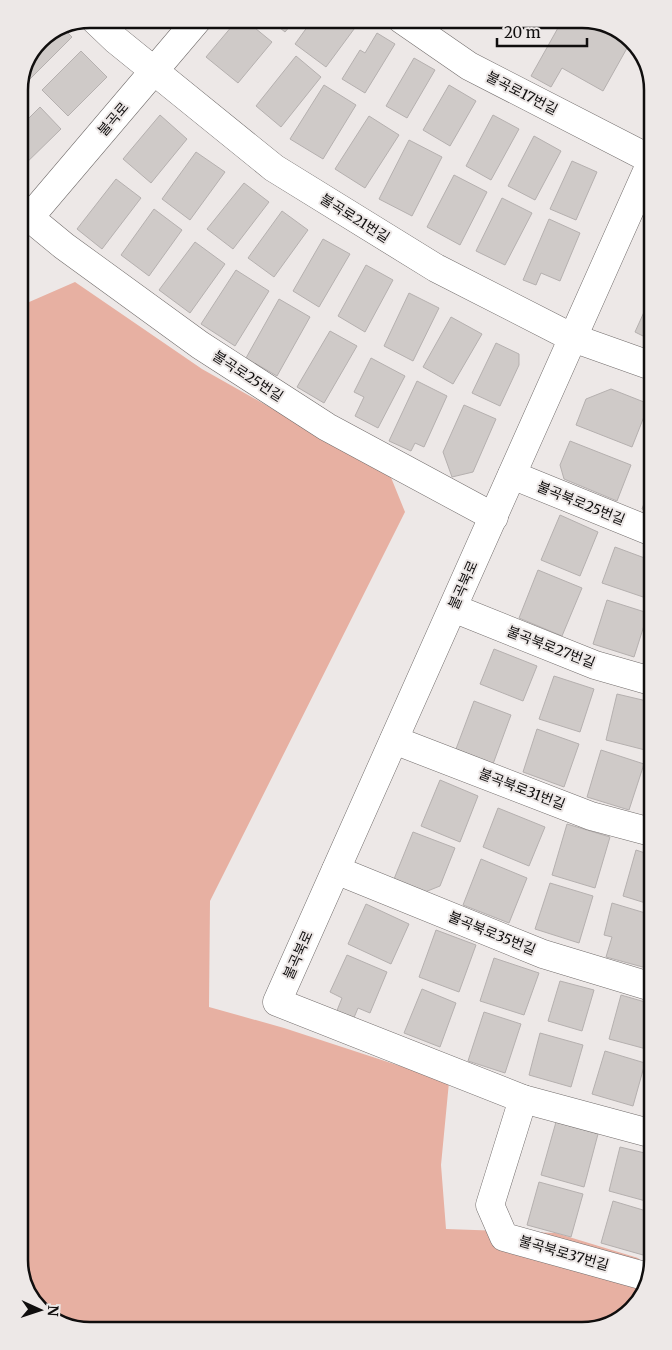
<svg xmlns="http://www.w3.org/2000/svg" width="672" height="1350" font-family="Merriweather,'Noto Sans KR',serif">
<rect width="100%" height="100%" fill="#ede8e7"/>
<path fill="#e7b0a2" d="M75,282L202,369L390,475L405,512L210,901L209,1007L284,1028L449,1082L441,1165L446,1229L556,1233L638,1258L650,1271L641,1300L609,1326L84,1331L47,1317L24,1287L20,306Z"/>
<g fill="#cfcac8" stroke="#b5b0af">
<path d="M238,19H244L272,42L238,83L206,57Z"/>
<path d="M269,19H296L285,32Z"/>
<path d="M313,19H348L357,25L326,67L295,44Z"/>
<path d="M563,19H588L625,33L631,41L603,91L562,68L551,87L531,76Z"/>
<path d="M64,29L72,37L27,82L22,77L40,39Z"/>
<path d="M377,33L395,44L365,93L342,79L360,50L365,53Z"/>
<path d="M81,51L107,77L68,116L42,90Z"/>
<path d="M296,56L321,77L281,127L256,106Z"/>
<path d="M414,58L435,70L407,118L386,106Z"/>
<path d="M324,85L356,105L323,159L290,139Z"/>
<path d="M449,85L476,101L450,146L423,130Z"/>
<path d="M40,107L61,129L19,170V128Z"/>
<path d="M160,115L187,139L151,183L123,159Z"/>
<path d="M493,115L519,129L491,180L466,166Z"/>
<path d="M369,116L399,135L365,188L335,169Z"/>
<path d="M534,136L561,151L535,200L508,186Z"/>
<path d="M409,140L442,157L412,216L379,199Z"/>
<path d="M196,152L225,172L190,220L162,199Z"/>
<path d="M572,161L597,172L576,220L550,209Z"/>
<path d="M454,175L487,192L460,245L427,227Z"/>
<path d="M116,179L141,198L102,249L77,229Z"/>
<path d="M244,183L269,202L233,249L207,229Z"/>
<path d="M502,198L532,213L505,265L476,251Z"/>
<path d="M154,209L182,230L149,276L121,255Z"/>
<path d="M282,211L308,230L274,277L248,258Z"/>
<path d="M549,219L580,233L560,281L541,273L536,285L523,280Z"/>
<path d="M323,239L350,254L319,307L293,291Z"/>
<path d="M195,242L225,264L190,313L159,290Z"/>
<path d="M366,265L393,280L365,332L338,316Z"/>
<path d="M236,270L269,291L235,346L201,324Z"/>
<path d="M409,293L439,308L413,361L384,346Z"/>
<path d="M279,299L310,317L277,376L246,358Z"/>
<path d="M649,301V339L635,332Z"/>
<path d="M451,317L482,334L453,384L423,367Z"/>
<path d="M330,331L357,346L324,403L297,387Z"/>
<path d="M496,343L519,354V365L500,406L472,393Z"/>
<path d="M371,358L405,376L378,428L355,416L364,397L354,392Z"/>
<path d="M417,381L447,396L424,447L415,443L411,451L389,441Z"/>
<path d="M611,389L649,404L632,447L576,425L586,399Z"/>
<path d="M464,405L496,419L473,472L452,477L443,452Z"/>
<path d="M570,441L631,465L617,501L564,479L560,465Z"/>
<path d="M650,487V513L642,509Z"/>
<path d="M560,515L598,532L580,576L541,560Z"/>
<path d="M615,547L650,560V595L649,599L602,583Z"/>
<path d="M538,570L582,588L562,636L519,618Z"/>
<path d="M607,600L648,613L634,657L593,644Z"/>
<path d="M494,649L537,666L523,701L480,684Z"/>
<path d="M554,676L594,689L580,732L539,719Z"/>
<path d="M617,694L651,702V742L649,751L606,740Z"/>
<path d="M474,701L511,715L493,764L456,749Z"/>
<path d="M537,729L579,744L564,787L523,772Z"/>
<path d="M601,750L644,764L629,810L587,797Z"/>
<path d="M440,780L478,796L460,842L421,826Z"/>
<path d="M498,808L545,827L529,866L483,847Z"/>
<path d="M567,824L610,837L595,888L552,875Z"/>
<path d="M413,832L455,848L440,886L425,892L394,879Z"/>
<path d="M636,850L651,855L652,905L623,896Z"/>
<path d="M481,859L527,878L509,923L463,905Z"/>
<path d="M550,883L593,896L579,943L535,929Z"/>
<path d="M612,903L652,915V961L650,969L606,957L612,937L604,935Z"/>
<path d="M366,904L409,924L391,964L348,944Z"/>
<path d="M436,930L476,945L459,992L419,977Z"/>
<path d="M347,955L387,972L370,1013L358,1008L353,1020L336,1013L342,998L330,992Z"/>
<path d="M494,958L539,973L524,1015L480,1001Z"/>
<path d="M560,981L594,990L582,1031L548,1021Z"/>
<path d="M422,989L456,1003L440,1047L404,1033Z"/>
<path d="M621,995L652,1004V1040L650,1050L609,1039Z"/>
<path d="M484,1012L521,1024L505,1073L468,1061Z"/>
<path d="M540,1033L583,1045L571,1087L529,1075Z"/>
<path d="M605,1051L645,1063L633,1106L592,1094Z"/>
<path d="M556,1122L598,1134L584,1187L541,1175Z"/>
<path d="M620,1147L653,1155V1203L609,1191Z"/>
<path d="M539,1182L583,1194L571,1237L527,1225Z"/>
<path d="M613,1201L653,1213V1220L643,1255L601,1243Z"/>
</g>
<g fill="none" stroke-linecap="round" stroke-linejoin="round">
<defs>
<g id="street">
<path d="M94,19L116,40L274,168L436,268L573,338L649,365"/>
<path d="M401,19L469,66L648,158"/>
<path d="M648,169L277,1002L523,1099L653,1134"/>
<path d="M19,209L64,246L200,345L327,427L494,517"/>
<path d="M29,218L198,19"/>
<path d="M512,475L650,531"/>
<path d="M453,608L595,665L651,681"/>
<path d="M394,740L591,816L651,832"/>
<path d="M336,870L543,954L652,987"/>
<path d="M523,1099L490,1205L504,1237L648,1277"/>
</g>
</defs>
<use href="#street" stroke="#726d6c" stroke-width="29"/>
<use href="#street" stroke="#fff" stroke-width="28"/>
</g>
<g text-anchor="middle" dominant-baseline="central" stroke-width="4" stroke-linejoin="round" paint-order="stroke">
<g font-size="14" fill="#100e0e" stroke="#ede8e7">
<text transform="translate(522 93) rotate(27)">불곡로17번길</text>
<text transform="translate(113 119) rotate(-50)">불곡로</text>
<text transform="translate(355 218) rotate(32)">불곡로21번길</text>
<text transform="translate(248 376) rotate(33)">불곡로25번길</text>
<text transform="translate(581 503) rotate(22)">불곡북로25번길</text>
<text transform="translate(463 585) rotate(-66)">불곡북로</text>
<text transform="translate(551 647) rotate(21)">불곡북로27번길</text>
<text transform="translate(522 789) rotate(21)">불곡북로31번길</text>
<text transform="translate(492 933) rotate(22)">불곡북로35번길</text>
<text transform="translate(298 955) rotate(-66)">불곡북로</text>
<text transform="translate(564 1253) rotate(16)">불곡북로37번길</text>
</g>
</g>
<path d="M0 0H672V1350H0ZM90 28H582A62 62 0 0 1 644 90V1260A62 62 0 0 1 582 1322H90A62 62 0 0 1 28 1260V90A62 62 0 0 1 90 28Z" fill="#ede8e7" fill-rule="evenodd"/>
<path fill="none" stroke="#100e0e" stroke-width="2.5" d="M90 28H582A62 62 0 0 1 644 90V1260A62 62 0 0 1 582 1322H90A62 62 0 0 1 28 1260V90A62 62 0 0 1 90 28Z"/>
<g transform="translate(40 1310) rotate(93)" stroke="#ede8e7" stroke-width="4" paint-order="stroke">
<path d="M0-4L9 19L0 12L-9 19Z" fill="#100e0e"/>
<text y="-8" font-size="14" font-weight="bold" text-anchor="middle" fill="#100e0e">N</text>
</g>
<path d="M497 38v8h90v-8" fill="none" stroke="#100e0e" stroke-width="2.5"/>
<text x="504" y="38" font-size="15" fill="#100e0e" stroke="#ede8e7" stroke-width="4" paint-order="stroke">20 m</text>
</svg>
